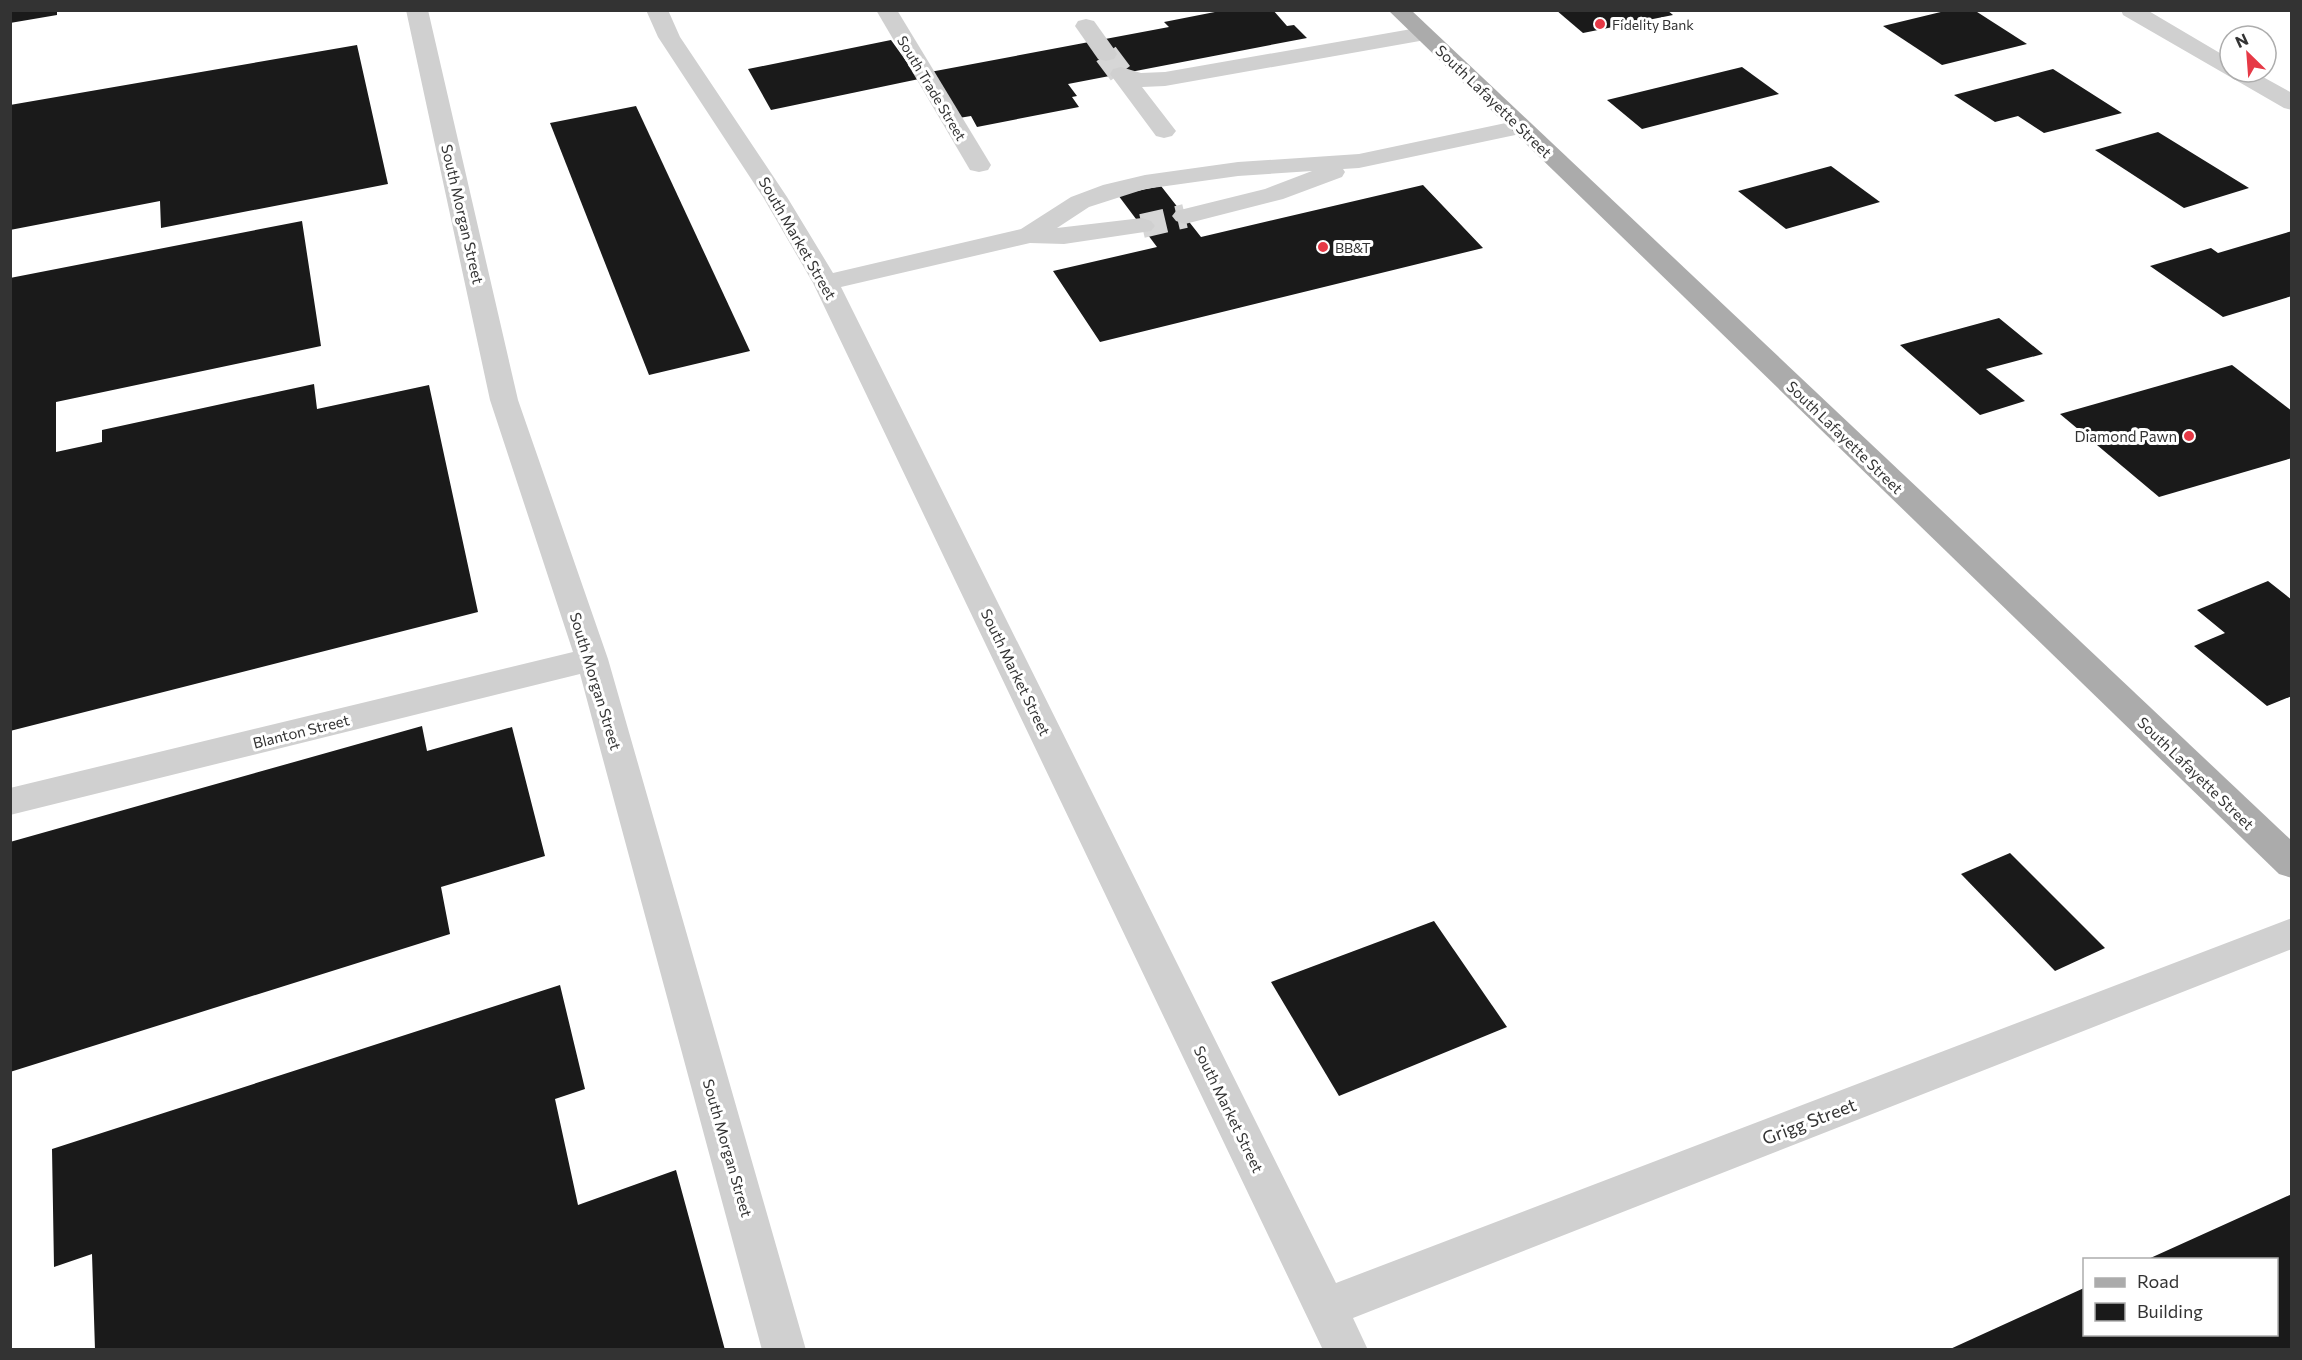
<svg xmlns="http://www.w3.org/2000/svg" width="2302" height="1360" font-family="Commissioner,sans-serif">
<rect width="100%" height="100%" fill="#fff"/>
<g fill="#1a1a1a">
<path d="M10,10H57V15L10,23Z"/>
<path d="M1225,10H1273L1287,26L1294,25L1307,38L1068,84L1077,96L1072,97L1079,107L977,127L971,116L959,118L930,72L1169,27L1164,22Z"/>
<path d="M1556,10H1667L1673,15L1583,33Z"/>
<path d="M1949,10H1974L2027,44L1942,65L1883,26Z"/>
<path d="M891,40L919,79L771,110L748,69Z"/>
<path d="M357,45L388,184L161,228L160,201L10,230V105Z"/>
<path d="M1742,67L1779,94L1642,129L1607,100Z"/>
<path d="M2053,69L2122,113L2044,133L2018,116L1995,122L1954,95Z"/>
<path d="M636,106L750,351L649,375L550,123Z"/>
<path d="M2158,132L2249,188L2184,208L2095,150Z"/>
<path d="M1831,166L1880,202L1786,229L1738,191Z"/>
<path d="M1423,185L1483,248L1100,342L1053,271L1157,247L1118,195L1161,186L1201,237Z"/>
<path d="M302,221L321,346L56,402V452L102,442V430L314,384L317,409L429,385L478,612L10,731V278Z"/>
<path d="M2292,231V296L2223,317L2150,266L2211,248L2218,253Z"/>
<path d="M1999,318L2043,354L1986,369L2025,401L1980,415L1900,345Z"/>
<path d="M2232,365L2292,411V458L2159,497L2060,414Z"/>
<path d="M2268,581L2292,600V696L2267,706L2194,646L2225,633L2197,610Z"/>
<path d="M422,726L427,751L512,727L545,856L441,887L450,934L10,1072V842Z"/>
<path d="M2010,853L2105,948L2055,971L1961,874Z"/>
<path d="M1434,921L1507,1027L1339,1096L1271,982Z"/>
<path d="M560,985L585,1089L555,1099L578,1205L676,1170L725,1350H95L92,1254L54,1267L52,1149Z"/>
<path d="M2292,1194V1350H1948L2084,1288V1334H2276V1260H2146Z"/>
</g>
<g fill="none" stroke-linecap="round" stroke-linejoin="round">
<g stroke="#d6d6d6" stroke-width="24" stroke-dasharray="24 12" stroke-linecap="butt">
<path d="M1106,54L1121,74"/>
<path d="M1142,226L1185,216"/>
</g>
<g fill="#d0d0d0" fill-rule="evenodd">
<path d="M406,10H428L518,400L608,659L806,1350H762L580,674L10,815V788L573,652L490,400Z"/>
<path d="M646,10H668L680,37L787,197L833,273L1021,229L1071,197L1103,185L1145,175L1238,162L1359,154L1520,120L1528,122L1532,127L1528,132L1520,134L1359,168L1343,169L1345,172L1342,177L1283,199L1185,224L1176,221L1172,216L1176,211L1265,189L1312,171L1238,176L1145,189L1089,207L1057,228L1142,218L1151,221L1155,226L1151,231L1064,244L1030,243L841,287L1336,1283L2292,918V949L1353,1318L1368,1350H1323L813,283L763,197L658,37Z"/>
<path d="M876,10H897L991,165L988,170L979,172L970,170Z"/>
<path d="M2121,10H2147L2230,59V72H2254L2292,93V110L2284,108L2123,15Z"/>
<path d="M1086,19L1094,21L1114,49L1117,54L1114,59L1106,61L1098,59L1075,26L1078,21Z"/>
<path d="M1423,27L1431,29L1434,34L1431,39L1165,86L1142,87L1176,131L1172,136L1164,138L1156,136L1110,74L1113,69L1121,67L1141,73L1165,72Z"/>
</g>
<path fill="#ababab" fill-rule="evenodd" d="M1388,10H1411L2292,841V878L2279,874Z"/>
</g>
<g fill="#e63946" stroke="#fff" stroke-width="2">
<circle cx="1600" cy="24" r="6"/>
<circle cx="1323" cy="247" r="6"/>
<circle cx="2189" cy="436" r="6"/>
</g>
<g text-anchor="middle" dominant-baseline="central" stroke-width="6" stroke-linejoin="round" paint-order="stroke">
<g font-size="14" fill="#333" stroke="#fff" text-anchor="start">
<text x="1612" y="24">Fidelity Bank</text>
<text x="1335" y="247">BB&amp;T</text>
</g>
<g font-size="14" fill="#333" stroke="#fff">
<text transform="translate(932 88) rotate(59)">South Trade Street</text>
</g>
<g font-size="15" fill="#333" stroke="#fff">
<text transform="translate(1494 101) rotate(44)">South Lafayette Street</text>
<text transform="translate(463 214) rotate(77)">South Morgan Street</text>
<text transform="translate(798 238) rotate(60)">South Market Street</text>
<text transform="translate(1845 437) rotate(44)">South Lafayette Street</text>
<text transform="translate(1016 672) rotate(64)">South Market Street</text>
<text transform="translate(596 681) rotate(73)">South Morgan Street</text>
<text transform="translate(301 731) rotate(-14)">Blanton Street</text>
<text transform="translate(2196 773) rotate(44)">South Lafayette Street</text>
<text transform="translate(1229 1109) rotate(64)">South Market Street</text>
<text transform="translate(728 1148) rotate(74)">South Morgan Street</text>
</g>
<g font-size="15" fill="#333" stroke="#fff" text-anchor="end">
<text x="2177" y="436">Diamond Pawn</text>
</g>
<g font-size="18" fill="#333" stroke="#fff">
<text transform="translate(1809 1121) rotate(-21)">Grigg Street</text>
</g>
</g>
<rect width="2302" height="1360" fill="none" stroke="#333333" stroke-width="24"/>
<rect x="2083" y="1258" width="195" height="78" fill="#ffffff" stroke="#adadad" stroke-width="1.5"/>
<rect x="2095" y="1278" width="30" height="9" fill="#ababab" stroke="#adadad" stroke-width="1.5"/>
<text x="2137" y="1288" font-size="18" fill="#333333">Road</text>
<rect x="2095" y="1303" width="30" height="18" fill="#1a1a1a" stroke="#adadad" stroke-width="1.5"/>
<text x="2137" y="1318" font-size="18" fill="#333333">Building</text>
<g transform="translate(2248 54) rotate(335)"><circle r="28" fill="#ffffff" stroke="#adadad" stroke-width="1.5"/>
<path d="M0-4.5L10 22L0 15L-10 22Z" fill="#e63946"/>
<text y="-9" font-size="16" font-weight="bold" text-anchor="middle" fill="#333333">N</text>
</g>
</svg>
